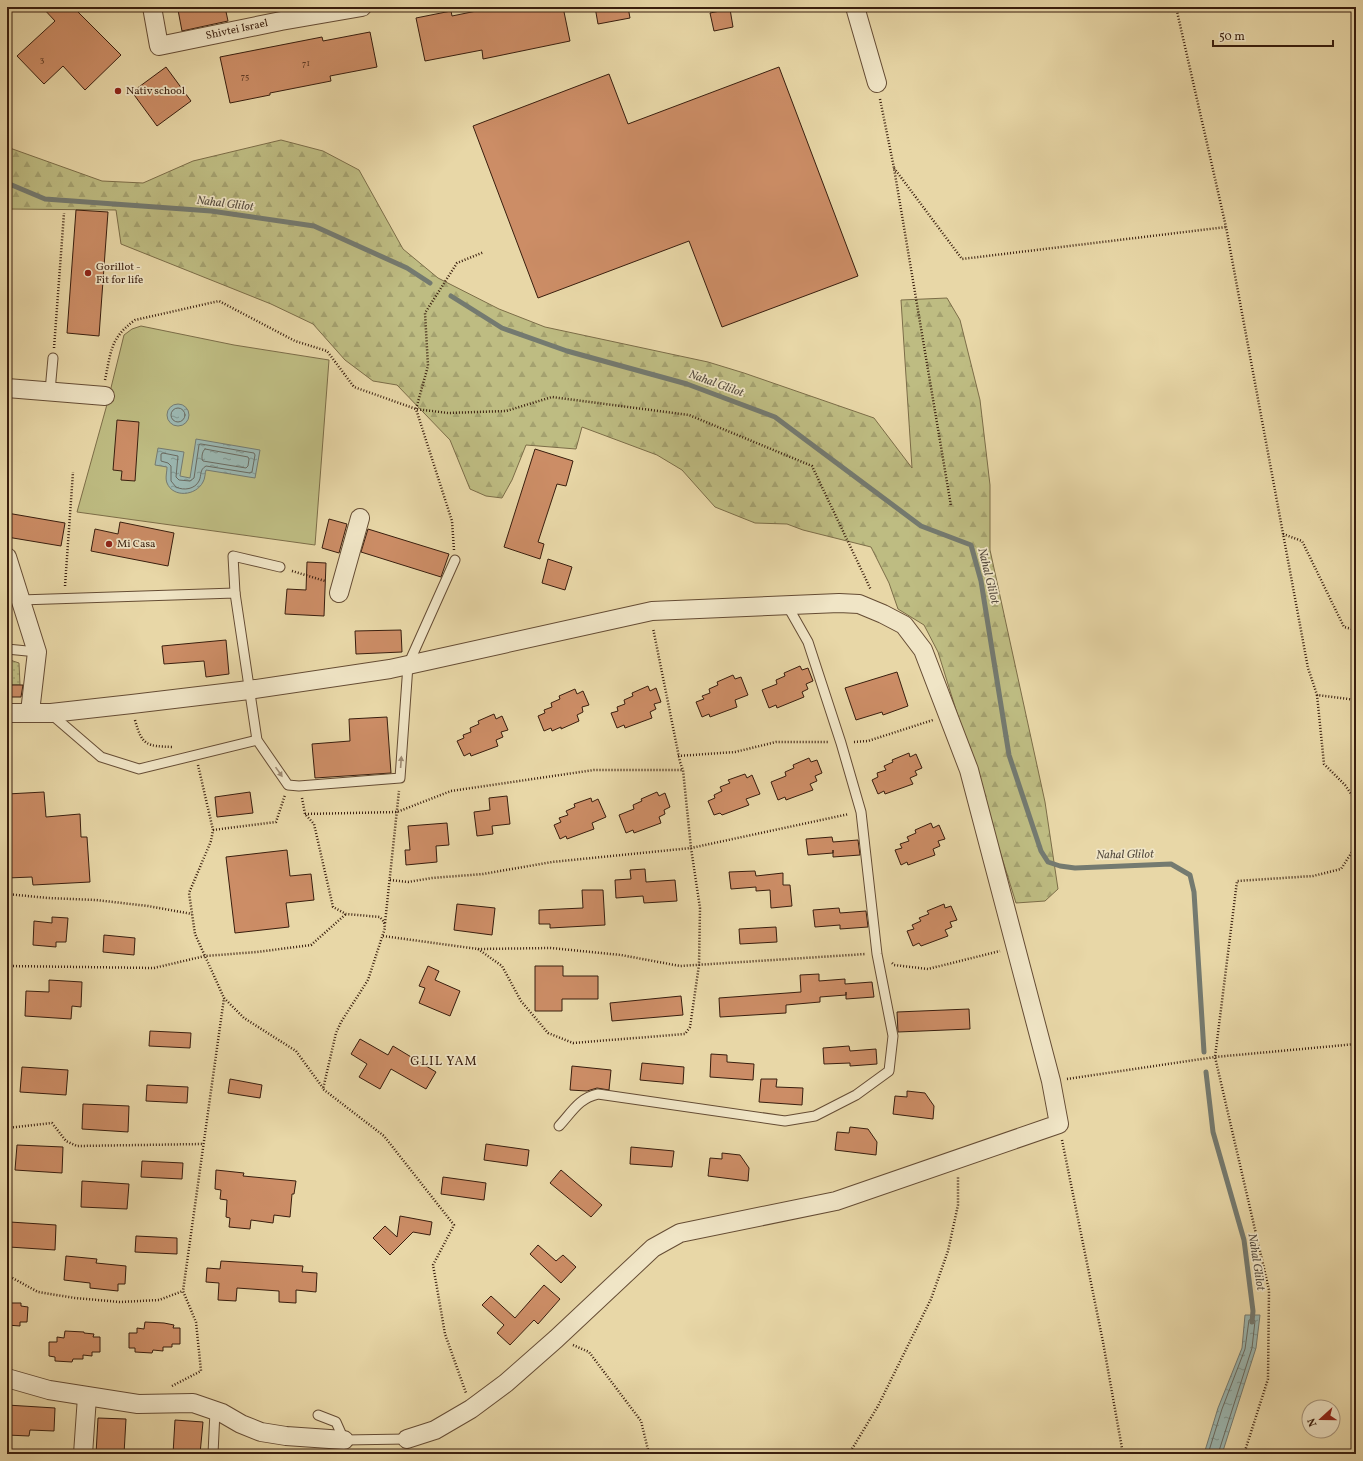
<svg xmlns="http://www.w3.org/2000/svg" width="1363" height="1461" font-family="Vollkorn,serif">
<defs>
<pattern id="grass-dots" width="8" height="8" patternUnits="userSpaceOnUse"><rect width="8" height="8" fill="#bebc82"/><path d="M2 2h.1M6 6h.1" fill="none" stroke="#a4a16f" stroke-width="1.8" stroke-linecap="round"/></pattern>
<pattern id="forest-firs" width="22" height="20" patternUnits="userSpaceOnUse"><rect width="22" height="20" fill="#bebc82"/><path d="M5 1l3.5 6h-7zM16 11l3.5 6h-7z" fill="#a4a16f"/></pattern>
<pattern id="water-ripples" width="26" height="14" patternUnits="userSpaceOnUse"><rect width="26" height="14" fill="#9bb7b1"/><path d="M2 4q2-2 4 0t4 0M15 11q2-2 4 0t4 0" fill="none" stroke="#7f948e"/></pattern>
</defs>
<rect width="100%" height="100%" fill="#e8d7a7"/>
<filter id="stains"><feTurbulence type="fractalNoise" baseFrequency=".005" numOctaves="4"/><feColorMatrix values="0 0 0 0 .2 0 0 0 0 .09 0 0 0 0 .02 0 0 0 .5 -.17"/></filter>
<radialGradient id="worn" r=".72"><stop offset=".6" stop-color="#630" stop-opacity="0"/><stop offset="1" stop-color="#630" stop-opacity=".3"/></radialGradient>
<path fill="url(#grass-dots)" stroke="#7c6d48" d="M7,659L19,663L20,685H7Z"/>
<path fill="url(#forest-firs)" stroke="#7c6d48" d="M281,140L323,151L359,170L403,249L438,278L499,309L545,327L708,362L744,373L874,418L912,468L901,300L947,298L960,320L980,400L990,485V550L1045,802L1058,889L1045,901L1016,903L938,652L924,625L898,609L889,583L871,547L803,530L787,524L755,523L715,507L682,470L657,455L582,427L576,449L526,445L512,480L502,498L486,496L470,489L450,440L397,385L373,381L345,360L313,324L271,304L121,244L116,210L7,209V147L102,181L143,183L193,161Z"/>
<path fill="#bebc82" stroke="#7c6d48" d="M141,326L234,345L329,360L315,545L77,512L106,408L124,335L132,329Z"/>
<g fill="url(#water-ripples)" stroke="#747a70">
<circle cx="178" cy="415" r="11"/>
<path d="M196,439L260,450L255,478L206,470C205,473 205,479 203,482C196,496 173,498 167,483C165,478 167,472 167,467L155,465L158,448L184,452L180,476L190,478Z"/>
<path d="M1245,1315H1260L1256,1348L1222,1454H1204L1218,1408L1242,1348Z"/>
</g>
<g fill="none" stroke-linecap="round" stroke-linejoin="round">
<g stroke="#6a6a60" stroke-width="1">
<circle cx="178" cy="415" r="7"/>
<path d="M201,444L254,453L255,455L252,472L250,473L206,466C199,470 202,475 199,481C195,489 184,491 176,487L171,481V466L168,463L161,461V454L163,453L178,456L176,477L179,480L190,481L194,478L199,445Z"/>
<path d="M205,449L248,457L249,459L248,466L246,468L203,461C201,459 202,451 205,449Z"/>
<path d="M1208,1454L1222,1409L1245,1349L1249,1320L1253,1319L1255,1321L1252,1348L1218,1454"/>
</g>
<g stroke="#747a70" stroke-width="5">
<path d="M7,183L45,199L211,211L314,226L407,268L430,283"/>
<path d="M451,296L502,328L567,351L687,384L775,417L921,526L971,545L981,581L1009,755L1041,851L1048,862L1060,866L1075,868L1171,864L1190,875L1194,892L1204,1052"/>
<path d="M1206,1072L1213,1132L1244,1240L1253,1311L1252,1322"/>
</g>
</g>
<g fill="#cc8d66" stroke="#391e0e">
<path d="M42,7H73L121,55L85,90L63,66L44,84L17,56L55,21Z"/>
<path d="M193,7H225L228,21L182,31L178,10Z"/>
<path d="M496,7H563L570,41L483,59L482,50L425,61L416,18L451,11L452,16Z"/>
<path d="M595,7H628L630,18L598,24Z"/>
<path d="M730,9L733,27L714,31L710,13Z"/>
<path d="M370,32L377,67L330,76L331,81L270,93V95L230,103L220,57L322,37L323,41Z"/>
<path d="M166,67L191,101L157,126L132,92Z"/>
<path d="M779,67L858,276L722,327L689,241L538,298L473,126L609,74L628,124Z"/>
<path d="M76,210L108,212L99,336L67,333Z"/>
<path d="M117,420L139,422L135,481L121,480L122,471L113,470Z"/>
<path d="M535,449L573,461L566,486L557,484L538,542L544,544L540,559L504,547Z"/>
<path d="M7,513L65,523L61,546L7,537Z"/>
<path d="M329,519L347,524L339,553L322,548Z"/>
<path d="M120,522L174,533L168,566L91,551L95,529L118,534Z"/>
<path d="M368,529L449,554L441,577L361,552Z"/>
<path d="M548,559L572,567L565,590L542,583Z"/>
<path d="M307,562L326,563L324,616L285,614L287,589L306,590Z"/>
<path d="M401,630L402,652L356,654L355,631Z"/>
<path d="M226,640L229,674L206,677L204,661L164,664L162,646Z"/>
<path d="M800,666L802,670L808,668L813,681L806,684L808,689L802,692L804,697L777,708L776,705L769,708L762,690L777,684L776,680L785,676L784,673Z"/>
<path d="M897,672L908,706L883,715L882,712L856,720L845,688Z"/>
<path d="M733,675L735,679L741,677L748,695L735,700L737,707L710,717L709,714L702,717L696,702L704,699L702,696L710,693L709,689L718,685L717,682Z"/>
<path d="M7,685H23L21,697H7Z"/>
<path d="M648,686L650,691L656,688L661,702L654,704L656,709L650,712L652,718L625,728L624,725L617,728L611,713L618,711L617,707L625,704L624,700L633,696L632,693Z"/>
<path d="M575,689L577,694L583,691L589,705L582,707L583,712L577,715L579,721L561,729V727L552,731L551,728L544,731L538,716L545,713L544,710L552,707L551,703L560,699L559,696Z"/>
<path d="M494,714L496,719L502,716L508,730L501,732L503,737L496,740L498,746L471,756L470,753L464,756L457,741L464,738L463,735L471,732L470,728L479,724L478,721Z"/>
<path d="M387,717L391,773L315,778L312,744L350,741L349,719Z"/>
<path d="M909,753L910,757L916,754L922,768L915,771L917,775L910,778L913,784L885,794L884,791L878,794L872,780L878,777L877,773L886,770L884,766L893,762L892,760Z"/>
<path d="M809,758L811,762L817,760L822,773L815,776L817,781L810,784L813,790L786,800L785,797L778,800L771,782L786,776L785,772L794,768L793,765Z"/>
<path d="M745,774L747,778L752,775L760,794L746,799L749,805L722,815L720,813L714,815L708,801L715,798L714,795L722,791L720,787L730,783L728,780Z"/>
<path d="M44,792L46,817L80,814L81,837H87L90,882L33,885L32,877L7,878V794Z"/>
<path d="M250,792L253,813L217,817L215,797Z"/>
<path d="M657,792L659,796L665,793L670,807L664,810L665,814L659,817L661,823L634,833L633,830L626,833L619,815L634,809L633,805L642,801L641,799Z"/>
<path d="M507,796L510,824L492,826L493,834L477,836L474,812L490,810L489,798Z"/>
<path d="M591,798L592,802L598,799L606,817L592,823L594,829L567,839L566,836L560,839L554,825L561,822L559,818L568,815L566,811L575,807L574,804Z"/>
<path d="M447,823L449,845L436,846L437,862L406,865L405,850H410L408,826Z"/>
<path d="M931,823L933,828L939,825L945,839L938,841L940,846L933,849L935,855L908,865L907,862L901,865L895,850L902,848L900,844L909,841L907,837L916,833L915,830Z"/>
<path d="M832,837L833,842L858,840L860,855L833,857V850V853L808,855L806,839Z"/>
<path d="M287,850L290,876L311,874L314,900L286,903L289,927L235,933L226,857Z"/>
<path d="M645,869L646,882L675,880L677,901L644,903L643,896L616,898L615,880L631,879L630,870Z"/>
<path d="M755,871L756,876L783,873V885H790L792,906L771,908L770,890L756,891V887L731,889L729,872Z"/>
<path d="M582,890H603L605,925L550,928V924H539V910L583,908Z"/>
<path d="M457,904L495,908L492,935L454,930Z"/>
<path d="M944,904L945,908L951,906L957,920L950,922L952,927L945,930L948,936L921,946L919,943L913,946L907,931L914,929L912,925L921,921L919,918L929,914L927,911Z"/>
<path d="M839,908L840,913L866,911L868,927L840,929V925L815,927L813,910Z"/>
<path d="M52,917L68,918L66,942H56V947L33,945L34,921L52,923Z"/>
<path d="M776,927L777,942L740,944L739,929Z"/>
<path d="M104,935L135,938L134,955L103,952Z"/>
<path d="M428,966L439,971L435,980L460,991L450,1016L419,1003L425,988L419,986Z"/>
<path d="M535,966H563V976H598V999H562V1011H535Z"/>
<path d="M819,974V981L845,979V984L872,982L874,997L846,999V992V995L820,997V1002L786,1005V1013L720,1017L719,998L801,992L800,975Z"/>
<path d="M49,980L82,982L81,1007L72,1006L71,1019L25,1016L26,991L49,992Z"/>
<path d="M681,996L683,1015L612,1021L610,1003Z"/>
<path d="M969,1009L970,1029L898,1032L897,1012Z"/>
<path d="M150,1031L191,1033L190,1048L149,1046Z"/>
<path d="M360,1039L388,1055L393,1046L436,1072L426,1089L391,1069L380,1089L359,1077L367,1064L351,1054Z"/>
<path d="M849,1046L850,1051L876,1049L877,1064L850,1066V1063L824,1064L823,1048Z"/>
<path d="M711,1054L727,1055V1062L754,1064L753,1080L710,1077Z"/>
<path d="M642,1063L684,1067L683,1084L640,1080Z"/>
<path d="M572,1066L611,1070L609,1090L597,1088L587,1091L570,1090Z"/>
<path d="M22,1067L68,1070L66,1095L20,1092Z"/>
<path d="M230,1079L262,1085L260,1098L228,1093Z"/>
<path d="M761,1079H777L776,1087L803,1088L802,1105L759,1102Z"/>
<path d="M147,1085L188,1087L187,1103L146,1101Z"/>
<path d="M907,1091L925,1093L934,1106L933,1119L893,1114L895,1096L907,1097Z"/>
<path d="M83,1104L129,1106L128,1132L82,1129Z"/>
<path d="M850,1127L868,1129L877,1142L876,1155L835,1150L837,1132L849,1133Z"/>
<path d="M486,1144L529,1150L527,1166L484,1160Z"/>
<path d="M17,1145L63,1147L62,1173L15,1170Z"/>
<path d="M631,1147L674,1151L672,1167L630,1164Z"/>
<path d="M722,1153L740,1155L749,1168L748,1181L708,1176L710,1158L722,1159Z"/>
<path d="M142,1161L183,1163L182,1179L141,1177Z"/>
<path d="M216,1170L244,1173L243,1176L296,1181L294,1194H292L290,1217L274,1215L273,1223L251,1220L250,1229L229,1227L230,1218L226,1217L227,1200L220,1199L221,1190L215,1189Z"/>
<path d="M561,1170L602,1205L591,1217L550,1183Z"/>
<path d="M443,1177L486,1183L484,1200L441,1194Z"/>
<path d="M82,1181L129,1184L127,1209L81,1207Z"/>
<path d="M400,1216L432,1222L430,1235L413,1232L390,1255L373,1238L385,1226L397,1237Z"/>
<path d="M10,1222L56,1225L55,1250L9,1247Z"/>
<path d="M136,1236L177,1238V1254L135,1252Z"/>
<path d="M538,1245L556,1261L563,1255L576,1267L561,1283L530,1254Z"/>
<path d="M66,1256L97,1259L96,1263L126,1266L125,1284H118V1291L90,1288V1283L64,1280Z"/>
<path d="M221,1261L303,1266L302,1272L317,1273L316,1292L296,1290V1303L279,1302V1291L237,1288L236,1301L218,1300L219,1283L206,1282L207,1268L220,1269Z"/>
<path d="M544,1285L560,1299L538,1324L534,1320L510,1345L497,1333L504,1325L482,1305L491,1296L515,1318Z"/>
<path d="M7,1303H21V1306L28,1307L27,1322H20V1326L7,1325Z"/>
<path d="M145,1322L164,1323L174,1325L173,1328H180V1344H172V1347H163V1351L153,1350L152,1353L135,1352V1348H129V1333H137V1328L144,1329Z"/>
<path d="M65,1331L84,1332V1333L94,1334L93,1337H100V1352H92V1356L83,1355V1359H73L72,1362L55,1361V1357L49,1356V1342H57V1337L64,1338Z"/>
<path d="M7,1405L55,1408L54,1431L30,1430L29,1436L7,1435Z"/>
<path d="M98,1418L126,1419L124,1454H96Z"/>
<path d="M175,1420L203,1422L200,1454H173Z"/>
</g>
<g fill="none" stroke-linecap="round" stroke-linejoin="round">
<defs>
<g id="lane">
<path d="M50,391L53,358"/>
<path d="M235,593L233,556L280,567"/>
<path d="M20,600L235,593L257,740L288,785L299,786L400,778L408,665L455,560"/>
<path d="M7,649L37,652"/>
<path d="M51,714L101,757L139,769L257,740"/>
<path d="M559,1126C572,1112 579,1098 598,1094L785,1121L815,1116L856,1095L889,1071L893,1036L877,954L861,812L841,743L808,642L787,605"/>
<path d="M318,1415L336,1422L344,1440L407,1439"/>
<path d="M213,1454L215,1411"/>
</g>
<g id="street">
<path d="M152,7L159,46L281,21L362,7"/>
<path d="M855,7L877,83"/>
<path d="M7,388L105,396"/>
<path d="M7,557L37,652L30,712"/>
<path d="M339,593L360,518"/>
<path d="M7,713H51L132,704L249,690L390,669L652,611L839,603L859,604L883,614L904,625L923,650L969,770L1051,1081L1059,1124L836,1201L680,1233L653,1248L556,1339L506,1383L471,1409L435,1430L407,1439"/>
<path d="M7,1378L49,1390L138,1404L193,1403L222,1413L241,1424L261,1432L286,1436L344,1440"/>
<path d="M83,1454L87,1397"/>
</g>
</defs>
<use href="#lane" stroke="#654c34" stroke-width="11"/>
<use href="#street" stroke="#654c34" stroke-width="20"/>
<g stroke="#391e0e" stroke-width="2.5" stroke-dasharray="1 2" stroke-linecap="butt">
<path d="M1176,7L1226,227L1308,668L1317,695L1356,700"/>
<path d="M880,99L894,168L951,506"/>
<path d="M894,168L962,259L1226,227"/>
<path d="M54,348L64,213"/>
<path d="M105,380C111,352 110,338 135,320L219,301L295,341L327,351L354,387L416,409L448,413L506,411L552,397L689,415L812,466L871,590"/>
<path d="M1283,534L1302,541L1344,627L1356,630"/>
<path d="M454,550L452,521L416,409L428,366L425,313L457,263L484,252"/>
<path d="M292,571L325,581"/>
<path d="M65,586L73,472"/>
<path d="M1317,695L1324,764L1345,785L1356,801"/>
<path d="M135,720C142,746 147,746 172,747"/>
<path d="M854,742L868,741L933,720"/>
<path d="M678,756L735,752L776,742H829"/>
<path d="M198,765L213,830L211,841L189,893L195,934L224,998L244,1018L296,1051L323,1088"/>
<path d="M302,798L305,814L314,824L333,907L346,914L380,917L384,922L385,928L368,980L341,1022L336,1033L323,1089L384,1136L454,1225L433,1265L445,1334L466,1393"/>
<path d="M305,814L397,812L451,791L594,770H683"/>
<path d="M213,830L276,822L285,795"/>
<path d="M390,880L408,882L432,878L483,874L552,862L691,848L849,814"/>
<path d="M7,894L48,898L96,900L148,906L192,914"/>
<path d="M385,923L399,791"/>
<path d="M383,936L478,949L551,948L621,955L680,966L866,954"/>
<path d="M478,949L502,966L521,1001L548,1033L573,1043L685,1034L690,1027L699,965L700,908L691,848L683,770L680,762L653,628"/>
<path d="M892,963L894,965L928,969L1000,951"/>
<path d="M7,966L154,968L205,956L257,952L311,945L346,914"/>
<path d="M1067,1079L1215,1057L1356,1044"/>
<path d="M7,1128L52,1123L66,1141L77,1146L203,1144"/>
<path d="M1062,1140L1103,1342L1123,1454"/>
<path d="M7,1275L38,1292L75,1298L120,1302L159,1300L183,1291"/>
<path d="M573,1345L589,1352L641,1421L649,1454"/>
<path d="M172,1386L201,1371L196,1322L183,1291L224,998"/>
<path d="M849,1454L878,1406L931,1299L948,1251L958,1205V1177"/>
<path d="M1244,1454L1268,1379L1269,1290L1215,1057L1237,881L1313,876L1341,869L1356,846"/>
</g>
<use href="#lane" stroke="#f0e5c6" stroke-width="9"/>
<use href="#street" stroke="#f0e5c6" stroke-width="18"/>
</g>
<defs><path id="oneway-solid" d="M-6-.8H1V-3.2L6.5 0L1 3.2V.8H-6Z"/></defs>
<g fill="#9e8b73">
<use href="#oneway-solid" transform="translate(401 762) rotate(-86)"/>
<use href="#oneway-solid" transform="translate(279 772) rotate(55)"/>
</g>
<g fill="#8f2418" stroke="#f0e5c6" stroke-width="1.5">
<circle cx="118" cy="91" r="4"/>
<circle cx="88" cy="273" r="4"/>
<circle cx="109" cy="544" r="4"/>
</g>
<g text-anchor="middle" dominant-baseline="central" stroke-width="3.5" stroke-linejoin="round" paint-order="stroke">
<g font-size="9" fill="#5e3a24">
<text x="42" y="59">3</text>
<text x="306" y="63">71</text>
<text x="245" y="76">75</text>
</g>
<g font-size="11" fill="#391e0e" stroke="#f0e5c6">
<text transform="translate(237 30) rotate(-12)">Shivtei Israel</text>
</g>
<g font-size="11" fill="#391e0e" stroke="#f0e5c6" text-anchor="start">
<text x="126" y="91">Nativ school</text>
<text x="96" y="267">Gorillot -<tspan x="96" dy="13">Fit for life</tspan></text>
<text x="117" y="544">Mi Casa</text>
</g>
<g font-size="12" font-style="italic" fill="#564c3f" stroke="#f0e5c6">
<text transform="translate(225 204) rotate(7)">Nahal Glilot</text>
<text transform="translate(716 384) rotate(20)">Nahal Glilot</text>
<text transform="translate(988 576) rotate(76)">Nahal Glilot</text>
<text transform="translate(1125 855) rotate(-1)">Nahal Glilot</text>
<text transform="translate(1256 1262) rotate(81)">Nahal Glilot</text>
</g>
<g font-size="13" letter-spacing="1" fill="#391e0e" stroke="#f0e5c6">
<text x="444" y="1062">GLIL YAM</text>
</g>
</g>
<rect width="1363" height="1461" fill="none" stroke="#e8d7a7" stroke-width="24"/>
<rect x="8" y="8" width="1347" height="1445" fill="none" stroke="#391e0e" stroke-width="2"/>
<rect x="12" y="12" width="1339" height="1437" fill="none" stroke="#391e0e"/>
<g transform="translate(1321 1419) rotate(249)"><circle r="19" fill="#f0e5c6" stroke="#a7957c"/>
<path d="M0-3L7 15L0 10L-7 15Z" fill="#8f2418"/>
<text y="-6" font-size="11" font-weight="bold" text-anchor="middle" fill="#391e0e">N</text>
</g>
<path d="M1213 40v6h120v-6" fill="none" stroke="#391e0e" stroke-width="2"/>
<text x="1219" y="40" font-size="12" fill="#391e0e" stroke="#f0e5c6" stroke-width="3" paint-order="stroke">50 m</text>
<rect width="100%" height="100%" filter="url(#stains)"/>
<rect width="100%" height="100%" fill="url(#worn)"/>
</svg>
